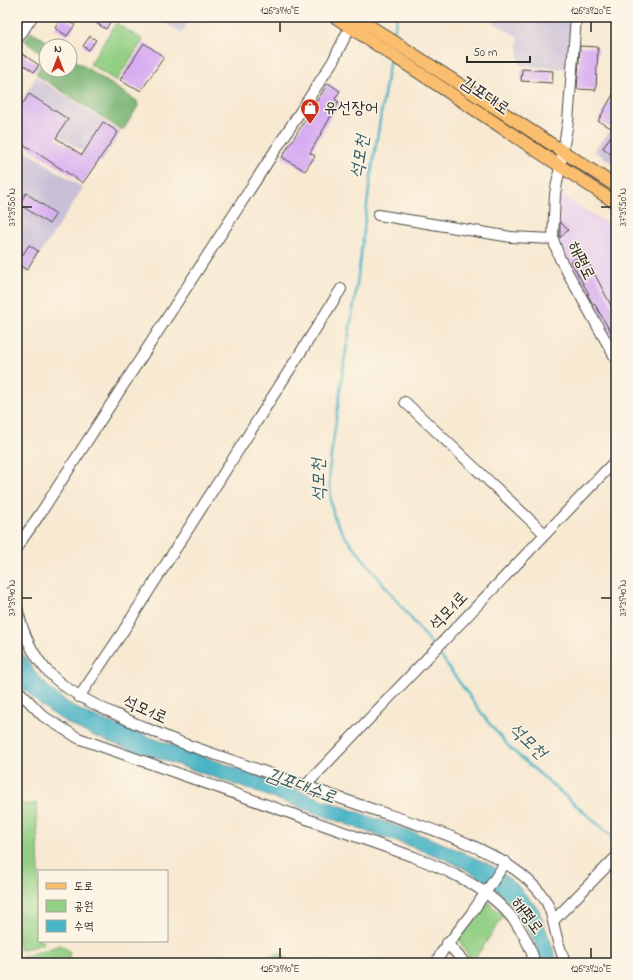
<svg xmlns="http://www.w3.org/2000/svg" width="633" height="980" font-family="'Indie Flower','Poor Story',sans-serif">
<rect width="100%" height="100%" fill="#fcf5e5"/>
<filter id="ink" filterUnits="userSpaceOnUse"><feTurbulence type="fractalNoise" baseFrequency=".025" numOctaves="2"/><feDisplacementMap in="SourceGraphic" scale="8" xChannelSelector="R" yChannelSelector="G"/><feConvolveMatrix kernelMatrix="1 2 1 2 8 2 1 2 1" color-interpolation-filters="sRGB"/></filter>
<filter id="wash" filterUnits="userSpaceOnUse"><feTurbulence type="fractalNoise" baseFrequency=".012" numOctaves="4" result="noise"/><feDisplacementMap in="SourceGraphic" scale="16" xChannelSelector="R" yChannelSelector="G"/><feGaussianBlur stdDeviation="0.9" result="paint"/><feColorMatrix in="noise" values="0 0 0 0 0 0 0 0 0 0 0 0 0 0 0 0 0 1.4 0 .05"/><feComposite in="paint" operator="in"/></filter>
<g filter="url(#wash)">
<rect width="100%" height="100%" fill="#f8e9d2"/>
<path fill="#e9d1ed" d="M559,194L616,229V350L565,260L558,243Z"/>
<g fill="#c9bfd7">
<path d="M157,17H192L181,33Z"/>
<path d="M483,17H573L569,69L519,65L518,37Z"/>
<path d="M36,77L121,132L101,163L17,109Z"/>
<path d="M616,124V165L594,151Z"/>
<path d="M17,145L83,188L28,273L17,266Z"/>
</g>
<g fill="#93cf84" stroke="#5f7d58">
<path d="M116,23L143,40L116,81L90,64Z"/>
<path d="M17,802L27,805L36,803L39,871V941H44L42,945L20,950L17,941Z"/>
<path d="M486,901L503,915V917L474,960H471L458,938Z"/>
<path d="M61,945L70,952L67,963H26L22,957Z"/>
<path d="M281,953L291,963H254L257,959Z"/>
</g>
<path fill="#76b272" stroke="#506e4e" d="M31,31L54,46H46V70H70V57L137,101L138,106L124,129H120L37,75V72L45,57L25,41Z"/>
<path fill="#49b4c6" stroke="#3a7078" d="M17,643C36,678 54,697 89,715L435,840L484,862L494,867L517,885L539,910L558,963H542C531,926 515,903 483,880C451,857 404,845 368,832C296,806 224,780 151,756C109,742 68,730 34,699C29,694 20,686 17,679C15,673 17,652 17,643Z"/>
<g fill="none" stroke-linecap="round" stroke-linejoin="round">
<g stroke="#49b4c6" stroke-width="2.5">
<path d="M393,37L397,17"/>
<path d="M390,58L370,182L356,292L344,363L329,471L331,503L334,517L344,535L434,647"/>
<path d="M437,651L488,722L511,749L616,840"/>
</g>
</g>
<g id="blocks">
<g fill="#d7adf1">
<path d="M62,17L75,25L67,36L55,28Z"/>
<path d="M100,17H113L106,29L96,23Z"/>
<path d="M90,36L96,40L89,50L83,46Z"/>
<path d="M144,43L164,57L141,91L134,87L133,88L120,80Z"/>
<path d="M580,46L598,47L596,90L577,89Z"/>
<path d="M19,52L39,65L34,72L17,60Z"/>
<path d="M522,69L553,71L552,83L521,81Z"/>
<path d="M328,83L340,91L335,99L339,102L310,153L315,156L305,171L282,157Z"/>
<path d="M616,89V146L611,154L603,148L615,130L598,121Z"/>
<path d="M29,94L68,119L56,138L82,155L103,122L118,132L83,183L17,140V113Z"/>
<path d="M26,193L56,214L49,224L19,204Z"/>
<path d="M560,222L568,230L560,238Z"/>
<path d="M29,245L38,251L27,270L17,264Z"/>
<path d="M584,254L616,315V341L594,303L593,304L587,294H589L571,262Z"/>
</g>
</g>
</g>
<g filter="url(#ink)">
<use href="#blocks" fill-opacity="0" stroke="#4a4844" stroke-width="1"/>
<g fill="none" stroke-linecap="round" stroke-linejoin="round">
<defs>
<g id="minor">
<path d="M576,17L568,122L555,194L553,239L560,259L616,359"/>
<path d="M17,40L32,17"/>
<path d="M378,215L511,237L553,239"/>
<path d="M405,402L545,534"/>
<path d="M17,547L40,514L333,61L350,27"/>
<path d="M17,607C30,668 61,690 115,714C138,725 161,735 185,744C242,764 300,784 357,804C411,823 497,845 536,888C551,904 551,914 556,934C558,944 562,953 565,963"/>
<path d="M17,689L43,716L78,738L414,857C469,879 518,902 535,963"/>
<path d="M79,697L122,633L341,289"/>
<path d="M306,785L616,460"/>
<path d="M554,920L616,857"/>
<path d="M447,943L465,963"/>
<path d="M436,963L442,952L471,914L506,862"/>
</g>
<g id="major">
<path d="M335,17L616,203"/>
<path d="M356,17L616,186"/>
</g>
</defs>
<use href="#minor" stroke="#4a4844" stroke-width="12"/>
<use href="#major" stroke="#4a4844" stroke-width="14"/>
<use href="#minor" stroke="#fff" stroke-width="10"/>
<use href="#major" stroke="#fabe6e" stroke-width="12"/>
</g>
</g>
<path fill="none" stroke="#2b2b2b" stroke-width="1.5" d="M280,22V32M591,22V32M22,207H32M601,207H611M22,598H32M601,598H611M280,948V958M591,948V958"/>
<defs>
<symbol id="shop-pin" viewBox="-11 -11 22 30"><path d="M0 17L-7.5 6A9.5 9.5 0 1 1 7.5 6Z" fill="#c8321e" stroke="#fcf5e5"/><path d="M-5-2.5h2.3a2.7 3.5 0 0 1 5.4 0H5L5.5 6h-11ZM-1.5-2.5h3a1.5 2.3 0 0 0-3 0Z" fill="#fff"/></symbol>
</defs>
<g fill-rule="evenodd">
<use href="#shop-pin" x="299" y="97" width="22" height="30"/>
</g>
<g text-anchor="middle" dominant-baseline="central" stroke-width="3" stroke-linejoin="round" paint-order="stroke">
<g font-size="17" fill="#2b2b2b" stroke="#fcf5e5">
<text transform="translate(485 96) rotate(34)">김포대로</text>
<text transform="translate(581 261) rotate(64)">해평로</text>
<text transform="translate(449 611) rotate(-46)">석모1로</text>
<text transform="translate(145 710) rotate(24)">석모1로</text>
<text transform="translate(527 916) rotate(53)">해평로</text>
</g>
<g font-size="17" fill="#2b2b2b" stroke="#fcf5e5" text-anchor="start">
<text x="324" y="108">유선장어</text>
</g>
<g font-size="18" font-style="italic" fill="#365b61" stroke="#fcf5e5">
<text transform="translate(361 157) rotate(-81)">석모천</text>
<text transform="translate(320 480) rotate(-91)">석모천</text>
<text transform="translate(527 742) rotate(43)">석모천</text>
<text transform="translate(301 787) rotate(20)">김포대수로</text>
</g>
</g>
<rect width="633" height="980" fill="none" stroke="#fcf5e5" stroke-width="44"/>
<rect x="38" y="870" width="130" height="72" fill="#fcf5e5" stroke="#a8a49b"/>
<rect x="46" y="883" width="20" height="6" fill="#fabe6e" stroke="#a8a49b"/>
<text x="74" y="890" font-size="12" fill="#2b2b2b">도로</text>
<rect x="46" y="900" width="20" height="12" fill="#93cf84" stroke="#a8a49b"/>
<text x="74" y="910" font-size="12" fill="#2b2b2b">공원</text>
<rect x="46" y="920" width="20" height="12" fill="#49b4c6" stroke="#a8a49b"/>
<text x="74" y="930" font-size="12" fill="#2b2b2b">수역</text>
<g transform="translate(58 58)"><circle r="19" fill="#fcf5e5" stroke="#a8a49b"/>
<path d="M0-3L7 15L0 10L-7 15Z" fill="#c8321e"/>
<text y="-6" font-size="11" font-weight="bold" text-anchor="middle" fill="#2b2b2b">N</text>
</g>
<path d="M467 56v6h63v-6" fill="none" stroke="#2b2b2b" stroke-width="2"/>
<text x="473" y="56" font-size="12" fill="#2b2b2b" stroke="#fcf5e5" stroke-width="3" paint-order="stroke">50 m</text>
<rect x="22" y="22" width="589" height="936" fill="none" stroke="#2b2b2b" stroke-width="1.5"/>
<g font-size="10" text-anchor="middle" fill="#2b2b2b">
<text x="280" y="14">126°39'10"E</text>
<text x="591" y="14">126°39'20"E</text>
<text transform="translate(11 207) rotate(-90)" y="4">37°39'50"N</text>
<text transform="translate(622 207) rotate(-90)" y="4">37°39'50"N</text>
<text transform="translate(11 598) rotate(-90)" y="4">37°39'40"N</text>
<text transform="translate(622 598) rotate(-90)" y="4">37°39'40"N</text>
<text x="280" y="972">126°39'10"E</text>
<text x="591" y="972">126°39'20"E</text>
</g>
</svg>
